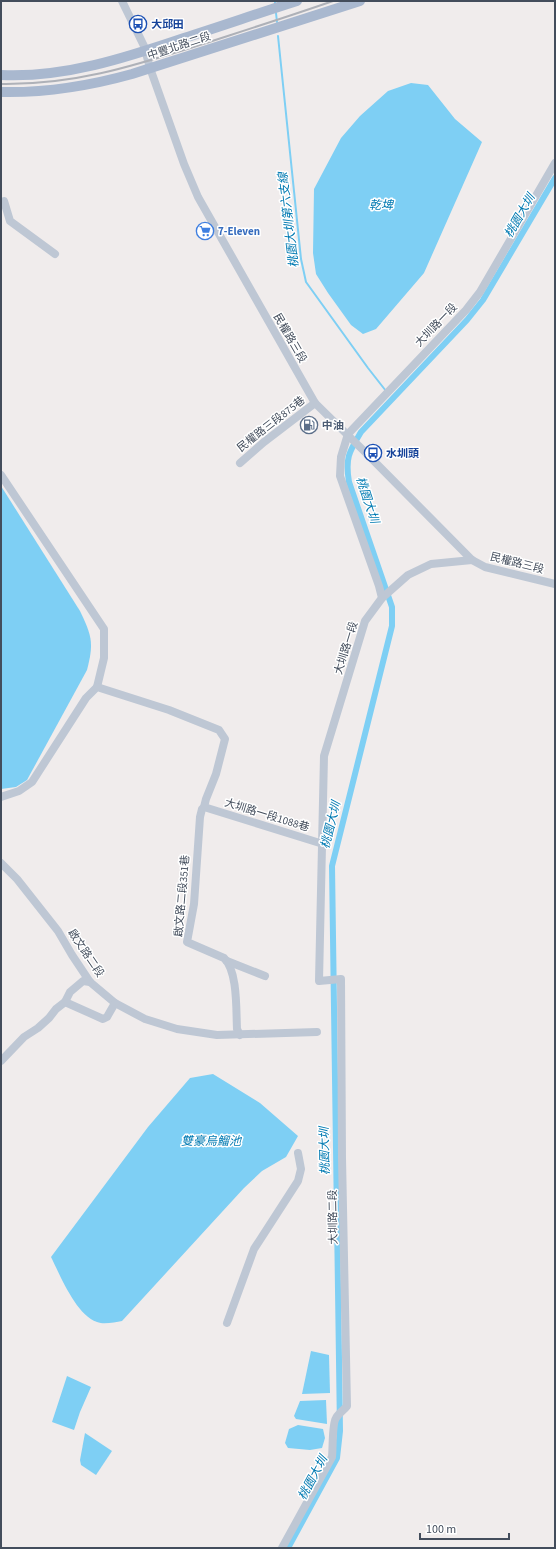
<svg xmlns="http://www.w3.org/2000/svg" width="556" height="1549" font-family="'Source Sans 3','Noto Sans TC',sans-serif">
<rect width="100%" height="100%" fill="#f0ecec"/>
<g fill="#7ecff4">
<path d="M411,83L428,85L455,119L482,142L424,273L376,329L363,334L351,325L328,293L316,274L313,253L314,189L341,138L360,116L388,91Z"/>
<path d="M1,486L80,611C92,636 94,643 87,670L27,780L16,787L1,789Z"/>
<path d="M213,1074L260,1103L298,1136L286,1157L262,1171L244,1188L122,1321C115,1322 104,1325 97,1322C76,1315 60,1275 51,1257L148,1127L190,1078Z"/>
<path d="M311,1351L329,1355L330,1393L302,1394Z"/>
<path d="M67,1376L91,1387L80,1412L74,1430L52,1422Z"/>
<path d="M326,1400L327,1424L296,1419L294,1416L300,1401Z"/>
<path d="M298,1425L323,1429L325,1438L322,1448L310,1450L288,1448L285,1443L289,1429Z"/>
<path d="M85,1433L112,1451L96,1475L81,1465L80,1460Z"/>
</g>
<g fill="none" stroke-linecap="round" stroke-linejoin="round">
<g stroke="#7ecff4" stroke-width="2">
<path d="M275,1V3"/>
<path d="M276,13L277,22"/>
<path d="M278,36L301,259L306,282L368,368L386,391"/>
</g>
<path stroke="#7ecff4" stroke-width="6" d="M288,1548L337,1458L340,1431L332,866L392,626V607L349,482C345,458 349,452 361,432L467,320L483,300L555,178"/>
<g stroke="#bec7d4" stroke-width="8">
<path d="M122,1L144,46L150,68L184,164L198,197L315,403L365,452L472,560L485,567L555,584"/>
<path d="M4,201L10,221L55,254"/>
<path d="M240,463L264,442L315,403"/>
<path d="M1,475L104,629V658L97,687"/>
<path d="M382,598L408,575L431,564L472,560"/>
<path d="M1,797L19,791L32,782L86,698L97,687L169,710L219,730L225,739L216,774L206,799L204,807L202,809L200,817L194,904L187,942L224,958C238,971 236,1011 237,1029L240,1035"/>
<path d="M204,807L323,844"/>
<path d="M1,863L17,879L58,931L72,955L90,982L115,1003L145,1019L177,1029L217,1035L317,1032"/>
<path d="M227,961L265,976"/>
<path d="M65,1002L103,1019L107,1017L115,1003"/>
<path d="M1,1061L24,1037L38,1028L49,1018L56,1009L65,1002L70,992L83,981L90,982"/>
<path d="M227,1323L254,1249L298,1181L301,1169L298,1153"/>
<path d="M282,1548L332,1457C333,1448 332,1423 336,1418C339,1413 344,1410 347,1406L342,1158L341,979L319,981L324,756L365,621L382,598L379,586L340,476L341,457L348,434L466,310L480,292L555,163"/>
</g>
<g stroke="#a9b8cf" stroke-width="10">
<path d="M1,75C64,78 125,58 184,38C222,26 259,13 297,1"/>
<path d="M1,92C46,93 89,86 132,74L360,1"/>
</g>
<path stroke="#aeb1b8" stroke-width="2" d="M1,84C75,85 133,66 203,44C246,30 290,16 333,1"/>
</g>
<defs>
<symbol id="bus-ring" viewBox="-11 -11 22 22"><circle r="9.5" fill="#fff" stroke="#1a4fb4" stroke-width="1.5"/><path d="M-5-6H5V4H4V6H2V4H-2V6H-4V4H-5ZM-3.5-4V0h7V-4ZM-3.5 1.2v1.5H-2V1.2ZM2 1.2v1.5H3.5V1.2Z" fill="#1a4fb4"/></symbol>
<symbol id="supermarket-ring" viewBox="-11 -11 22 22"><circle r="9.5" fill="#fff" stroke="#3f7fe0" stroke-width="1.5"/><path d="M-6-5.5h2.5l.6 2H6L4.5 2H-2.5L-4.4-4H-6ZM-1.5 3.2a1.3 1.3 0 1 0 .1 0ZM3 3.2a1.3 1.3 0 1 0 .1 0Z" fill="#3f7fe0"/></symbol>
<symbol id="fuel-ring" viewBox="-11 -11 22 22"><circle r="9.5" fill="#fff" stroke="#5c6f8a" stroke-width="1.5"/><path d="M-5.5-6h7V0h2V4h1.3V-2.5L3-4.5l.8-.8L6-3V5H2.5V1h-1V6h-7ZM-4.2-4.7v3.2H.2V-4.7Z" fill="#5c6f8a"/></symbol>
</defs>
<g fill-rule="evenodd">
<use href="#bus-ring" x="128" y="14" width="20" height="20"/>
<use href="#supermarket-ring" x="195" y="221" width="20" height="20"/>
<use href="#fuel-ring" x="299" y="415" width="20" height="20"/>
<use href="#bus-ring" x="363" y="443" width="20" height="20"/>
</g>
<g text-anchor="middle" dominant-baseline="central" stroke-width="3" stroke-linejoin="round" paint-order="stroke">
<g font-size="11" font-weight="bold" fill="#164399" stroke="#fff" text-anchor="start">
<text x="151" y="24">大邱田</text>
<text x="386" y="453">水圳頭</text>
</g>
<g font-size="11" fill="#434d5c" stroke="#fff">
<text transform="translate(179 46) rotate(-18)">中豐北路二段</text>
<text transform="translate(436 325) rotate(-46)">大圳路一段</text>
<text transform="translate(290 338) rotate(60)">民權路三段</text>
<text transform="translate(271 424) rotate(-38)">民權路三段875巷</text>
<text transform="translate(517 563) rotate(14)">民權路三段</text>
<text transform="translate(346 648) rotate(-73)">大圳路一段</text>
<text transform="translate(267 815) rotate(17)">大圳路一段1088巷</text>
<text transform="translate(182 896) rotate(-85)">啟文路二段351巷</text>
<text transform="translate(86 953) rotate(56)">啟文路二段</text>
<text transform="translate(333 1217) rotate(-91)">大圳路二段</text>
</g>
<g font-size="11" font-weight="bold" fill="#366cbe" stroke="#fff" text-anchor="start">
<text x="218" y="231">7-Eleven</text>
</g>
<g font-size="11" font-weight="bold" fill="#4e5e75" stroke="#fff" text-anchor="start">
<text x="322" y="425">中油</text>
</g>
<g font-size="12" font-style="italic" fill="#007ab2" stroke="#fff">
<text x="381" y="205">乾埤</text>
<text transform="translate(520 216) rotate(-60)">桃園大圳</text>
<text transform="translate(289 220) rotate(-97)">桃園大圳第六支線</text>
<text transform="translate(367 500) rotate(72)">桃園大圳</text>
<text transform="translate(331 825) rotate(-76)">桃園大圳</text>
<text x="211" y="1141">雙豪烏鰡池</text>
<text transform="translate(325 1151) rotate(-91)">桃園大圳</text>
<text transform="translate(313 1478) rotate(-62)">桃園大圳</text>
</g>
</g>
<rect width="556" height="1549" fill="none" stroke="#434d5c" stroke-width="4"/>
<path d="M420 1533v6h89v-6" fill="none" stroke="#434d5c" stroke-width="2"/>
<text x="426" y="1533" font-size="12" fill="#434d5c" stroke="#ffffff" stroke-width="3" paint-order="stroke">100 m</text>
</svg>
